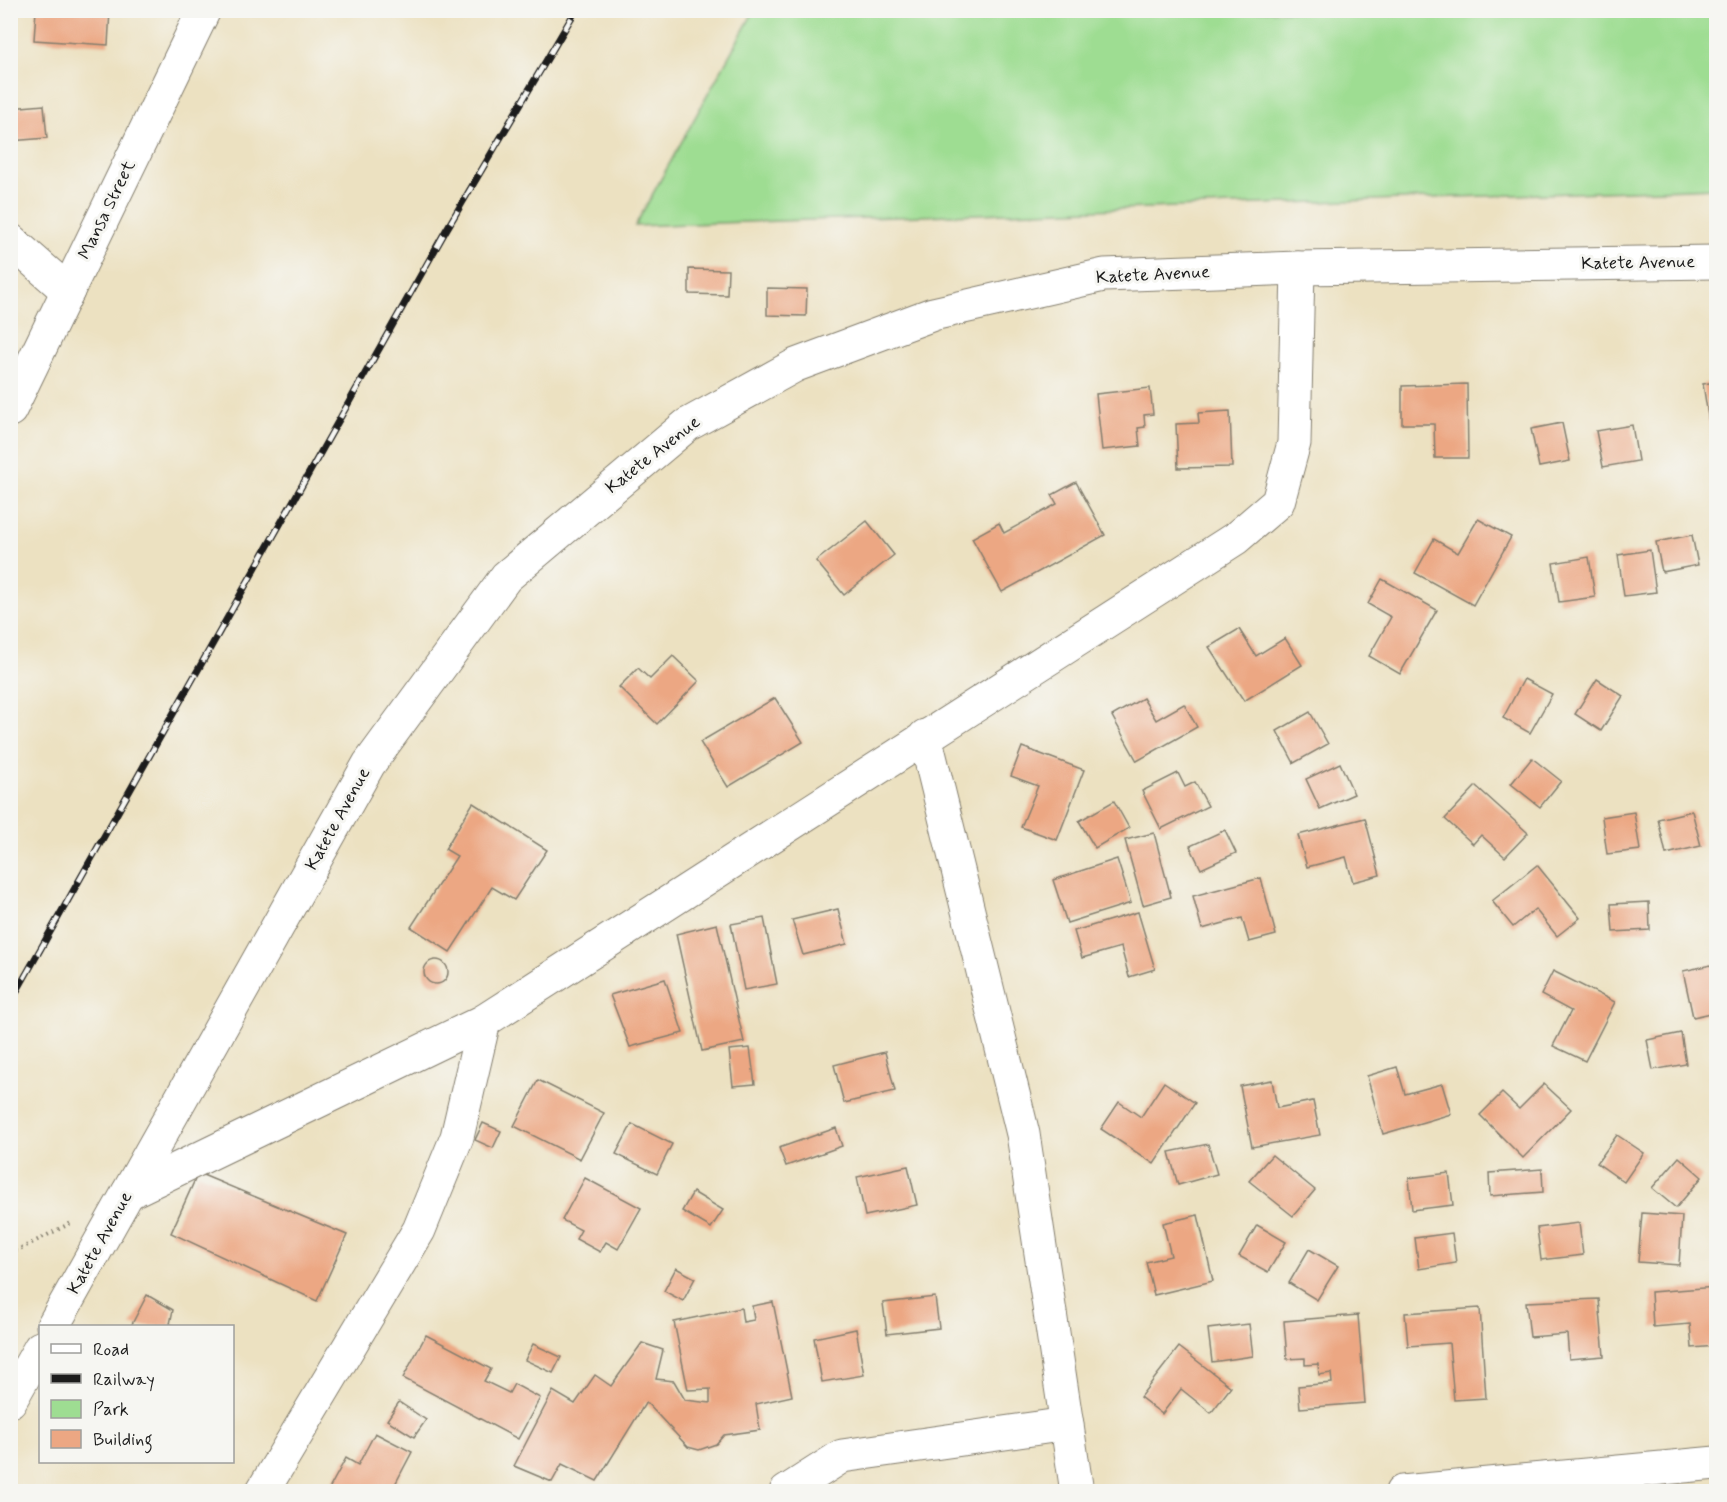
<svg xmlns="http://www.w3.org/2000/svg" width="1727" height="1502" font-family="Mynerve,sans-serif">
<rect width="100%" height="100%" fill="#f6f6f2"/>
<filter id="ink" filterUnits="userSpaceOnUse"><feTurbulence type="fractalNoise" baseFrequency=".0167" numOctaves="2"/><feDisplacementMap in="SourceGraphic" scale="12" xChannelSelector="R" yChannelSelector="G"/><feConvolveMatrix kernelMatrix="1 2 1 2 8 2 1 2 1" color-interpolation-filters="sRGB"/></filter>
<filter id="wash" filterUnits="userSpaceOnUse"><feTurbulence type="fractalNoise" baseFrequency=".008" numOctaves="4" result="noise"/><feDisplacementMap in="SourceGraphic" scale="24" xChannelSelector="R" yChannelSelector="G"/><feGaussianBlur stdDeviation="1.35" result="paint"/><feColorMatrix in="noise" values="0 0 0 0 0 0 0 0 0 0 0 0 0 0 0 0 0 1.4 0 .05"/><feComposite in="paint" operator="in"/></filter>
<g filter="url(#wash)">
<rect width="100%" height="100%" fill="#ece1c1"/>
<path fill="#9edd92" stroke="#5d7c57" stroke-width="1.5" d="M754,11H1716V188L635,226Z"/>
<g id="blocks">
<g fill="#eca783">
<path d="M36,10H110L108,45L34,40Z"/>
<path d="M44,105L47,138L10,141V108Z"/>
<path d="M689,269L728,270L727,295L689,294Z"/>
<path d="M767,288L807,289L806,316L767,315Z"/>
<path d="M1716,382V454H1714L1703,384Z"/>
<path d="M1467,384L1468,458H1435L1434,424H1402V386Z"/>
<path d="M1150,388L1153,414L1144,415L1145,427L1138,428L1140,446L1102,450L1096,394Z"/>
<path d="M1230,411L1232,467L1178,468L1176,424L1199,423L1198,413Z"/>
<path d="M1562,423L1570,461L1539,467L1531,429Z"/>
<path d="M1632,425L1638,461L1603,467L1596,431Z"/>
<path d="M1076,482L1105,535L1002,592L972,538L999,523L1004,533L1057,504L1052,495Z"/>
<path d="M1478,519L1511,537L1473,605L1415,573L1434,539L1458,553Z"/>
<path d="M867,521L894,555L844,595L816,561Z"/>
<path d="M1692,535L1698,565L1662,572L1656,542Z"/>
<path d="M1650,550L1656,592L1624,596L1618,555Z"/>
<path d="M1589,557L1595,597L1559,602L1553,563Z"/>
<path d="M1382,579L1437,610L1400,674L1369,656L1391,617L1368,604Z"/>
<path d="M1239,629L1256,656L1285,638L1302,665L1244,701L1209,647Z"/>
<path d="M673,656L699,681L657,724L619,687L638,668L650,679Z"/>
<path d="M1524,679L1552,694L1530,733L1503,718Z"/>
<path d="M1597,679L1623,696L1601,731L1575,714Z"/>
<path d="M775,698L803,742L728,787L700,742Z"/>
<path d="M1143,698L1156,720L1184,704L1197,727L1137,761L1112,716Z"/>
<path d="M1310,712L1328,744L1294,763L1277,731Z"/>
<path d="M1022,747L1084,770L1057,840L1021,827L1038,786L1011,776Z"/>
<path d="M1532,758L1561,781L1540,807L1511,784Z"/>
<path d="M1340,763L1354,794L1320,809L1306,779Z"/>
<path d="M1178,773L1185,787L1195,782L1208,806L1161,829L1142,791Z"/>
<path d="M1476,786L1528,833L1505,857L1481,835L1473,844L1445,819Z"/>
<path d="M1114,801L1129,828L1095,848L1079,821Z"/>
<path d="M473,803L547,850L514,900L492,887L450,952L411,927L457,856L445,849Z"/>
<path d="M1692,811L1701,846L1666,854L1658,819Z"/>
<path d="M1634,812L1640,850L1607,854L1602,817Z"/>
<path d="M1365,818L1380,875L1353,882L1346,857L1307,867L1298,835Z"/>
<path d="M1225,830L1236,853L1201,869L1190,846Z"/>
<path d="M1154,833L1171,897L1143,905L1125,840Z"/>
<path d="M1117,859L1131,903L1067,923L1053,880Z"/>
<path d="M1537,865L1580,918L1557,936L1535,909L1513,927L1492,901Z"/>
<path d="M1261,878L1276,935L1249,942L1242,918L1202,929L1193,896Z"/>
<path d="M1649,902L1650,930L1613,932L1611,904Z"/>
<path d="M838,909L847,944L803,955L792,920Z"/>
<path d="M1138,912L1155,969L1129,977L1121,947L1082,958L1074,931Z"/>
<path d="M764,918L777,984L744,990L731,924Z"/>
<path d="M717,924L744,1042L702,1051L676,934Z"/>
<circle cx="436" cy="972" r="12"/>
<path d="M1716,964V1012L1693,1017L1683,971Z"/>
<path d="M1553,971L1615,1002L1585,1061L1553,1046L1571,1011L1541,995Z"/>
<path d="M665,979L683,1033L630,1047L610,995Z"/>
<path d="M1681,1033L1686,1064L1653,1070L1647,1040Z"/>
<path d="M750,1048L755,1084L733,1086L729,1050Z"/>
<path d="M885,1052L895,1091L844,1103L834,1065Z"/>
<path d="M1397,1067L1405,1094L1442,1084L1451,1114L1383,1134L1367,1076Z"/>
<path d="M538,1080L604,1113L580,1159L514,1126Z"/>
<path d="M1272,1080L1277,1108L1313,1101L1320,1135L1252,1147L1240,1086Z"/>
<path d="M1164,1082L1195,1103L1154,1164L1101,1129L1119,1102L1141,1117Z"/>
<path d="M1544,1084L1571,1109L1523,1158L1480,1115L1502,1093L1519,1109Z"/>
<path d="M483,1123L501,1131L493,1148L475,1140Z"/>
<path d="M632,1124L672,1144L657,1174L616,1154Z"/>
<path d="M836,1128L842,1146L786,1166L779,1148Z"/>
<path d="M1617,1135L1644,1153L1624,1182L1597,1163Z"/>
<path d="M1208,1144L1217,1174L1178,1185L1169,1152Z"/>
<path d="M1272,1155L1315,1190L1293,1216L1249,1181Z"/>
<path d="M1679,1157L1702,1177L1676,1208L1652,1188Z"/>
<path d="M908,1166L917,1205L865,1216L857,1177Z"/>
<path d="M1542,1169L1543,1192L1490,1196L1489,1173Z"/>
<path d="M198,1173L347,1235L317,1301L171,1233Z"/>
<path d="M1449,1173L1453,1205L1412,1210L1409,1178Z"/>
<path d="M585,1178L641,1208L618,1249L606,1242L600,1252L576,1239L581,1230L562,1220Z"/>
<path d="M693,1192L723,1210L711,1228L682,1211Z"/>
<path d="M1642,1213L1682,1216L1679,1265L1638,1262Z"/>
<path d="M1198,1215L1213,1281L1154,1295L1146,1262L1171,1256L1163,1223Z"/>
<path d="M1579,1223L1583,1255L1541,1260L1537,1228Z"/>
<path d="M1257,1225L1286,1242L1268,1272L1239,1256Z"/>
<path d="M1452,1233L1456,1263L1419,1269L1415,1238Z"/>
<path d="M1309,1249L1338,1266L1317,1300L1289,1283Z"/>
<path d="M676,1268L695,1278L683,1301L664,1291Z"/>
<path d="M1716,1287V1346L1692,1348L1690,1324L1653,1327L1651,1292Z"/>
<path d="M147,1295L173,1310L170,1324L175,1326H131Z"/>
<path d="M935,1297L939,1328L887,1334L883,1303Z"/>
<path d="M1599,1299L1604,1356L1569,1359L1567,1334L1530,1337L1526,1302Z"/>
<path d="M773,1302L792,1396L756,1404L760,1430L724,1435L716,1444L699,1450L688,1447L646,1402L597,1481L562,1464L552,1482L514,1466L553,1391L575,1404L595,1375L611,1386L642,1343L663,1350L656,1379L674,1381L685,1400L710,1403V1389L688,1390L674,1322L741,1308L743,1322L754,1320L752,1306Z"/>
<path d="M1480,1308L1486,1398L1454,1400L1449,1343L1408,1346L1405,1313Z"/>
<path d="M1358,1315L1365,1403L1300,1408L1298,1386L1332,1383L1331,1373L1319,1375L1318,1364L1305,1365V1358L1287,1359L1284,1321Z"/>
<path d="M1249,1324L1253,1356L1212,1362L1208,1329Z"/>
<path d="M856,1329L864,1375L822,1382L814,1338Z"/>
<path d="M426,1335L491,1369L484,1381L509,1393L514,1384L540,1398L518,1439L403,1378Z"/>
<path d="M533,1344L561,1357L553,1373L525,1360Z"/>
<path d="M1179,1347L1231,1387L1211,1413L1181,1389L1162,1414L1140,1397Z"/>
<path d="M399,1402L426,1420L414,1437L387,1420Z"/>
<path d="M375,1433L412,1452L391,1492L329,1489L346,1458L358,1465Z"/>
</g>
</g>
</g>
<g filter="url(#ink)">
<use href="#blocks" fill-opacity="0" stroke="#847e6e" stroke-width="1.5"/>
<g fill="none" stroke-linecap="round" stroke-linejoin="round">
<defs>
<g id="minor">
<path d="M10,240L68,291"/>
<path d="M10,410L204,10"/>
<path d="M925,736L1023,1134L1077,1492"/>
<path d="M128,1193L484,1021L1236,538L1278,502L1294,443L1298,268"/>
<path d="M262,1492L419,1230L457,1137L484,1021"/>
<path d="M786,1492L842,1456L1067,1424"/>
<path d="M1402,1492L1716,1463"/>
</g>
<g id="tertiary">
<path d="M53,1326L369,764L506,577L687,425L796,365L933,314L1104,275L1298,268L1716,262"/>
<path d="M10,1401L40,1348"/>
</g>
</defs>
<use href="#minor" stroke="#847e6e" stroke-width="35"/>
<use href="#tertiary" stroke="#847e6e" stroke-width="35"/>
<path stroke="#847e6e" stroke-width="4" stroke-dasharray="1.5 4.5" stroke-linecap="butt" d="M10,1254L71,1223"/>
<use href="#minor" stroke="#fff" stroke-width="33"/>
<use href="#tertiary" stroke="#fff" stroke-width="33"/>
<defs>
<path id="rail" d="M10,1003L445,232L576,10"/>
</defs>
<use href="#rail" stroke="#1c1c1c" stroke-width="7"/>
<use href="#rail" stroke="#f6f6f2" stroke-width="4.5" stroke-dasharray="14" stroke-linecap="butt"/>
</g>
</g>
<g text-anchor="middle" dominant-baseline="central" stroke-width="6" stroke-linejoin="round" paint-order="stroke">
<g font-size="18" fill="#1c1c1c" stroke="#f6f6f2">
<text transform="translate(107 210) rotate(-64)">Mansa Street</text>
<text transform="translate(1638 263) rotate(-1)">Katete Avenue</text>
<text transform="translate(1153 275) rotate(-3)">Katete Avenue</text>
<text transform="translate(653 455) rotate(-38)">Katete Avenue</text>
<text transform="translate(338 819) rotate(-61)">Katete Avenue</text>
<text transform="translate(100 1243) rotate(-61)">Katete Avenue</text>
</g>
</g>
<rect width="1727" height="1502" fill="none" stroke="#f6f6f2" stroke-width="36"/>
<rect x="39" y="1325" width="195" height="138" fill="#f6f6f2" stroke="#9f9f9c" stroke-width="1.5"/>
<rect x="51" y="1344" width="30" height="9" fill="#ffffff" stroke="#9f9f9c" stroke-width="1.5"/>
<text x="93" y="1355" font-size="18" fill="#1c1c1c">Road</text>
<rect x="51" y="1374" width="30" height="9" fill="#1c1c1c" stroke="#9f9f9c" stroke-width="1.5"/>
<text x="93" y="1385" font-size="18" fill="#1c1c1c">Railway</text>
<rect x="51" y="1400" width="30" height="18" fill="#9edd92" stroke="#9f9f9c" stroke-width="1.5"/>
<text x="93" y="1415" font-size="18" fill="#1c1c1c">Park</text>
<rect x="51" y="1430" width="30" height="18" fill="#eca783" stroke="#9f9f9c" stroke-width="1.5"/>
<text x="93" y="1445" font-size="18" fill="#1c1c1c">Building</text>
</svg>
